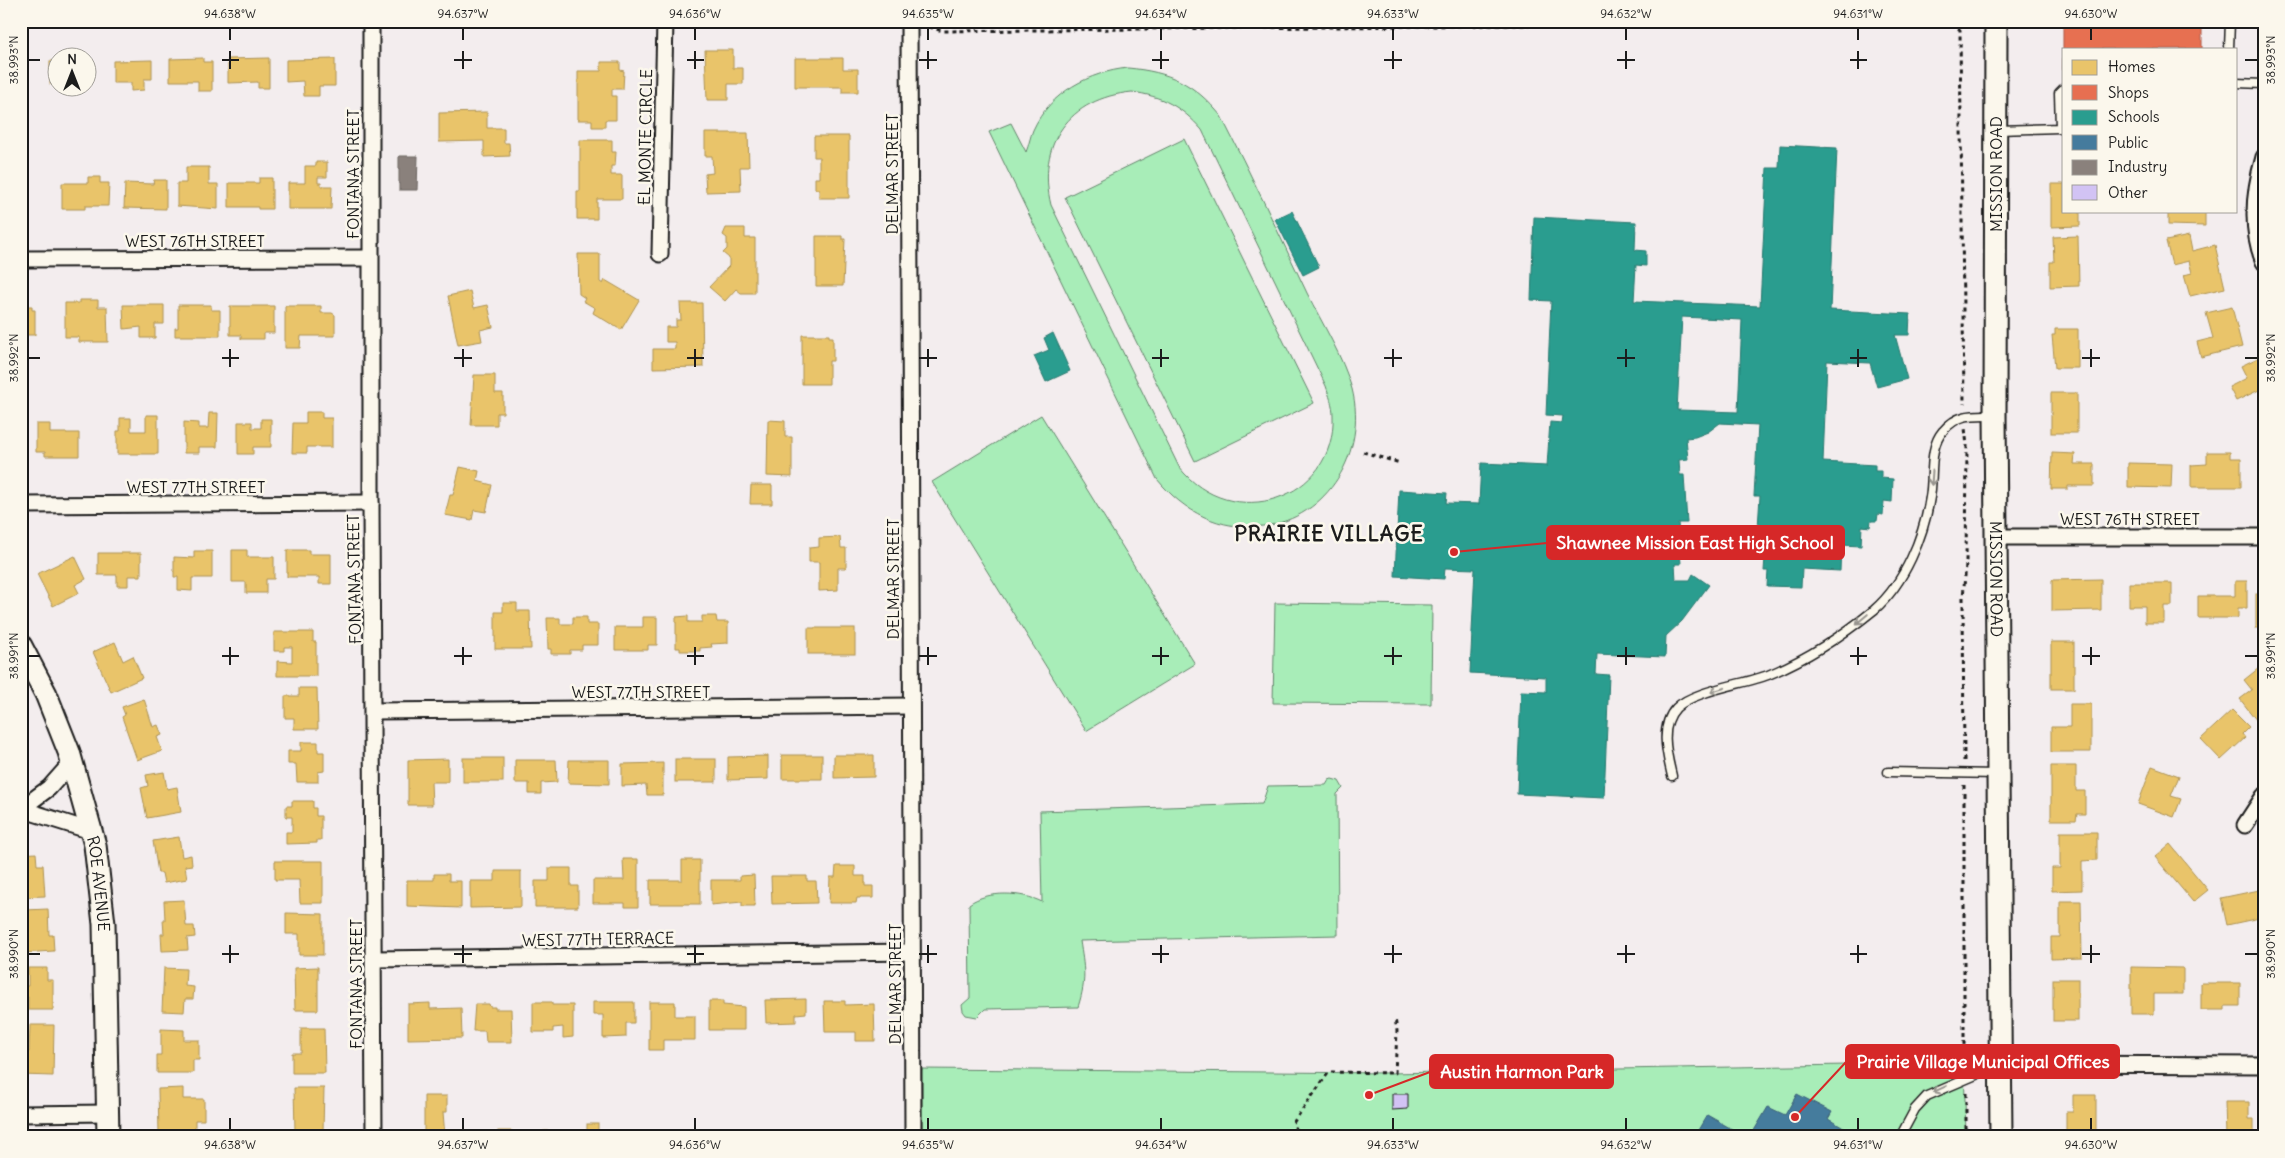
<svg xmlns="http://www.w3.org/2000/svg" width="2285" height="1158" font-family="Delius,sans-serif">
<rect width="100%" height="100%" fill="#f3edee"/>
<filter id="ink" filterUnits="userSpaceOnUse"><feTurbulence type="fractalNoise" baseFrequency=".02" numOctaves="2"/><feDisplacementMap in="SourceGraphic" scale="10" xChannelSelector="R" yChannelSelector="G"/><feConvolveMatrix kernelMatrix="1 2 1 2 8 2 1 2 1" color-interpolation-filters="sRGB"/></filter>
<g filter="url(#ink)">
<g fill="#a8edb8" stroke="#62846a" fill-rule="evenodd">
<path d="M1128,68C1170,72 1194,83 1221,116C1251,174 1279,234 1307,293C1322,323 1343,357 1352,389C1368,451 1328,519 1263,526C1220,531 1184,512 1157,479L989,132L1011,123L1026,152C1029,145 1030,137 1033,130C1050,92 1090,72 1128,68ZM1132,92C1162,96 1182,107 1202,130L1326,386C1329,395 1333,405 1333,415C1337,500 1231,534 1179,467L1051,205C1036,144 1069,98 1132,92Z"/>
<path d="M1184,139L1314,403L1195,461L1065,197Z"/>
<path d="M1041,415L1195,664L1086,731L932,482Z"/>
<path d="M1275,603L1432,605L1431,704L1273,703Z"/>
<path d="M1332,779L1339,781L1343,788L1337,794L1338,935L1080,941C1084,968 1087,979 1078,1007L985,1009L977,1017L966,1015L963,1011L962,1005L970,998L969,904C988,890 1022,892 1042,902L1040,811L1262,804L1268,786L1326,785L1329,780Z"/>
<path d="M1964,1063L1966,1137H922V1069L1388,1073Z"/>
</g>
<g fill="#e9c46a" stroke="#ac9253">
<path d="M705,50H733V68H743V84H728V100H707Z"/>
<path d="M203,58V62H212V91H198V81H170V59Z"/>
<path d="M269,58V88H258V82L228,83V59Z"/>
<path d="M795,58H843V69H858V92H842V87H795Z"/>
<path d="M335,59V86H319V96H304L303,81L286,82V60Z"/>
<path d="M152,60V79H144V90L131,91V83H113V61Z"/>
<rect x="50" y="61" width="8" height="23"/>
<path d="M601,62H620V70L624,71L623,89H612V96H616V120H605V127H592V120H578V71H601Z"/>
<path d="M487,112V128H504V143H509L510,156L484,157V141L439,142V113Z"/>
<path d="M705,133H748L749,167H740L741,191L706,192L705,174L713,173L712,156H705Z"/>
<path d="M814,136H849V198H819V189H815V178H819V157H814Z"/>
<path d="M580,140H612V152H616L615,166H611V175H622V199H597V219H577V191H580Z"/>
<path d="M316,162H327V177H318V183H321V186H332L331,209H288V183H305V166H316Z"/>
<path d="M186,167H209V184H218V209L177,206V183H186Z"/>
<path d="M88,177H100V183H109L108,206H85V209H62V183H88Z"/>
<path d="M259,178H272V209H258V207H229V183H259Z"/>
<path d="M154,180H166V209L124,208L125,183L153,184Z"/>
<path d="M2051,184H2064V211H2080V226L2051,227Z"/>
<path d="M2168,211H2205V226L2168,225Z"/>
<path d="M726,228H745V238H755V293H741L736,289L725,301L709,287L729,266V258L723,253L727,249V238L723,235Z"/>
<path d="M816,236H842V239H845L843,286H816Z"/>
<path d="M2078,236L2079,286L2050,287V262H2054L2053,237Z"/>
<path d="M2189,236L2192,251L2215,245L2225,288L2190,296L2184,275L2192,273L2189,261L2172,265L2166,241Z"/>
<path d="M578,254H600V282L603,284L605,280L639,300L621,330L593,313L595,308L583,301L585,298L579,294Z"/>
<path d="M470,291L474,308L488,305L493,327L480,330L482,341L458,345L448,296Z"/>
<path d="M79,300H98V307H107L108,342H79V337H65V303H79Z"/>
<path d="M680,303H702L703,367L653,368V349H675V342H666V327H676V320H681Z"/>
<path d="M123,305H164V324H155V338H141V327L124,329Z"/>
<path d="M178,305H211V310H220V336H175V328H178Z"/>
<path d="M21,306H32V310H35V335H21Z"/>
<path d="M230,306H274V333H264V339H241V335H230Z"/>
<path d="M285,306H321V313H332L335,315V336H301L300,348H285Z"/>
<path d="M2232,307L2242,347L2201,357L2197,342L2213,338L2206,313Z"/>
<path d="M2055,329H2078V368H2055L2052,335H2055Z"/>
<path d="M802,335H829V337H833V361H829V384H802Z"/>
<path d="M2264,355V399L2259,390L2236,401L2229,387L2247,378L2241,366Z"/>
<path d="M474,375H495V393H503V413H497V425H471Z"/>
<rect x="2051" y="393" width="26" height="40"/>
<path d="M306,412H322V418H332V447H307V453H292L293,423H306Z"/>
<path d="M209,413H218L217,447H199V453H184V422L199,423V428H208Z"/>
<path d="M146,415H158V454H117V431H120V418H131V431H146Z"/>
<path d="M261,419H271V447H253V454H238V422H252V428H261Z"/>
<path d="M768,420L785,421V437H792V477L767,476Z"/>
<path d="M36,424H50V433H79V456H45V452H36Z"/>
<path d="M2207,452H2230V458H2241V487H2191V465L2207,464Z"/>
<path d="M2052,453L2075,454L2074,464H2094V486H2068V489H2051Z"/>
<path d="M2128,463L2172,464L2171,488L2128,487Z"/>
<path d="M460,467L479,471L477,481L492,485L486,512L474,510L472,520L445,515L450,495H453Z"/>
<path d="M751,485H772V504H750Z"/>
<path d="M840,537L841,548H846V568H838V590L819,591V562H809V548L819,547V538Z"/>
<path d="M232,550H247V557H274V579H266V593H246V582H232Z"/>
<path d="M287,550H309V554H331V584H319V577H287Z"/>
<path d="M194,551H212V578H192V591L178,590V577H174V557L194,558Z"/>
<path d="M98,553H141V576H128V586H117V575H98Z"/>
<path d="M75,556L86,579L75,585L79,593L53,606L37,574Z"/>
<path d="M2101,579V610L2052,611V580Z"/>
<path d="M2235,581H2247V608H2238V618H2198V596H2235Z"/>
<path d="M2129,583H2172V606H2164V623H2145V606H2129Z"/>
<rect x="2256" y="594" width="8" height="34"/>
<path d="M503,603H517V611H530L531,649H495V612H503Z"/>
<path d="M688,616V622H702V616H716L717,622H728V643L711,644L712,647L700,648V651H680V648H676V617Z"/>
<path d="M573,617H587V624H598V645H582V650H570V654H551V649H548L547,618H560V624H573Z"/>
<path d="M643,617H657V645H648V650H615V627H643Z"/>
<rect x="808" y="628" width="47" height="26"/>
<path d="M274,632H313V642H316V676H277V661L292,662V647H284V651H274Z"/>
<path d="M115,642L123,661L133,656L142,678L111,692L93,652Z"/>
<rect x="2051" y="642" width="23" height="47"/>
<path d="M2264,664V715L2257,721L2240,699L2252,690L2244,680Z"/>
<path d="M299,688H317L318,729H294V718H285V696H299Z"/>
<path d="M144,699L153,727L158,725L162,735L157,737L162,751L137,760L122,717L125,715L122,707Z"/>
<path d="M2070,704H2091V752H2051V727H2070Z"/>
<path d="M2232,710L2249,727L2242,734L2245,738L2221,760L2201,739Z"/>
<path d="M301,742H318V752H324V771L318,772V782H297L296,764H288V751H301Z"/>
<rect x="782" y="755" width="40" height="24"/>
<path d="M834,755H874V777L834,778Z"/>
<path d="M768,756V779L728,780V757Z"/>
<rect x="463" y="758" width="40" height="24"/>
<path d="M448,759V782H431L432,805H408V760Z"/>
<rect x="675" y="759" width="41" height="23"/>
<path d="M515,760H556L557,782L541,783V794H529V783H515Z"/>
<path d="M569,760H609V784L568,783Z"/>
<path d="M663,763V795H647L646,785L622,786V764Z"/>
<path d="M2051,766H2076V791H2085V814H2077L2076,820H2051Z"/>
<path d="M2152,766L2179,776L2171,796L2181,799L2174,817L2138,804Z"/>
<path d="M164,772L167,789L177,787L181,812L147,818L141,788L148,786L146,775Z"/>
<path d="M292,801H313V808H316V816H321V840H317V843L286,844V832H292V817H286V806H292Z"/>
<path d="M2060,832H2097V860L2082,861V890L2052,891V868H2060Z"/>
<path d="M179,837L182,857L191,855L192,865L185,866L187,879L164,883L162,873H158L153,841Z"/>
<path d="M2170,844L2208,890L2193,902L2155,857Z"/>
<path d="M36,853L37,865H43L45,896L21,897V854Z"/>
<path d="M623,859H638V907H625V903H593V880H624Z"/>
<path d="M682,860H700V904H650V880H682Z"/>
<path d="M275,861H323V903H300L299,880H275Z"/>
<path d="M836,866H855V876H865V886H873V898H857L856,903H829L830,877H835Z"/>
<path d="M549,868H571V886H578V907H535V881H549Z"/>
<path d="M495,871H521V907L470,908V881H495Z"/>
<path d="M434,874H449V881H461V908L407,906V880H434Z"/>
<path d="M754,875L755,906H742V902L711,905V880H740V876Z"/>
<path d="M771,876H807V881H816L817,903L772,904Z"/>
<path d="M2264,889V917L2227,925L2221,898Z"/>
<path d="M184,900L186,926H194L195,937L187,938L188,950L162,951L161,934H164L163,920H165L164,901Z"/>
<path d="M2060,901H2081L2082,958L2051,959V937H2060Z"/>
<path d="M48,909L49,935H53L54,951L21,953V930H26L25,910Z"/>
<path d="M286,913L323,914V955H299V934H286Z"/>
<path d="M318,967V1010H295L294,968Z"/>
<path d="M2131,967L2183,968V994H2154V1014H2131Z"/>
<path d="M28,968H47V980H53V1010H28V997L21,998V986H28Z"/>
<path d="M164,968L186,969L185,986L194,987L193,999H185L184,1012L162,1011Z"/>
<rect x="2053" y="979" width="25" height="42"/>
<path d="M2201,983H2240V1006H2225V1010H2201Z"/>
<rect x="2261" y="986" width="3" height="25"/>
<path d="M806,999V1013L796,1014V1022L766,1023L765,1000Z"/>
<path d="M709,1001H723V1005L744,1007V1030H709Z"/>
<path d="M824,1001H845V1005L874,1004L875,1041H856V1032H825Z"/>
<path d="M533,1002H552V1005H573V1037L563,1038V1027L553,1028V1032H533Z"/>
<path d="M593,1002H634V1023H626V1037L603,1038V1015H593Z"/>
<path d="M649,1002H675V1016H695V1040H663V1050H649Z"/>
<path d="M430,1003V1009L461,1008L462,1038L408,1039V1004Z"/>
<path d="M475,1004H489L490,1007H495V1009H511L512,1042H486L485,1031H473Z"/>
<path d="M30,1025H54L53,1076L21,1075V1052H29Z"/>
<path d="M301,1028H324L325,1073H292V1053H301Z"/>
<path d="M161,1029L184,1030V1040H199V1060H193V1073H157V1055H161Z"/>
<path d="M183,1088V1099H204V1120H195V1132L159,1133L158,1089Z"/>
<path d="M294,1088H324L323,1131H295Z"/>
<path d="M2073,1095H2096V1137H2066V1112H2073Z"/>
<path d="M424,1096H447V1112H443L445,1137H424Z"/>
<path d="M2225,1102H2249V1119H2254V1137H2226Z"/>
<rect x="587" y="1124" width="11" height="13"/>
<rect x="715" y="1129" width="22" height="8"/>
<rect x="498" y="1131" width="14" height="6"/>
<rect x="544" y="1131" width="11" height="6"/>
</g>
<path fill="#e76f51" stroke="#aa5641" d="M2063,21H2202V49H2064L2063,71Z"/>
<g fill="#2a9d8f" stroke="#26766c" fill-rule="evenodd">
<path d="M1780,145L1837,148L1830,310L1910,314L1909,335H1895L1907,379L1877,387L1870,363L1827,361L1823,462L1875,465V471H1881V478L1893,479L1892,502L1884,501L1883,515L1878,514L1877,521H1871L1870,527L1862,526L1861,546L1841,545L1840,571L1802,569L1801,587L1767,586L1768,571H1764L1765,557H1761V544H1757L1760,496H1754L1758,425L1720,423L1708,432L1695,437L1686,438L1688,459L1679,460L1680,475H1684L1687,523H1678L1681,564H1675L1676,580H1690L1693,574L1709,585L1682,621L1666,636L1665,657L1597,654L1596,674L1609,675L1604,798L1517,794L1521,691L1546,692V677L1470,673L1475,569L1445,568L1444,579L1395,576L1399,490L1447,493L1446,503L1479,504L1481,463L1547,466L1550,422L1562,423L1563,416L1546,415L1551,301L1531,300L1534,217L1636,222L1635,250L1646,251V266L1636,265L1634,301L1760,306L1767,168H1779ZM1682,317L1742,320L1738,412L1677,410Z"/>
<path d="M1292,211L1319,267L1303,275L1275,219Z"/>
<path d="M1053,333L1070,371L1046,382L1034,356L1049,350L1044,338Z"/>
</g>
<g fill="#457b9d" stroke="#395e76">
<path d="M1797,1094L1832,1112L1828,1119L1856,1135L1855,1137H1755L1752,1134L1768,1107L1785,1115Z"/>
<path d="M1707,1115L1746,1137H1694Z"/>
</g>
<path fill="#8a817c" stroke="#69635f" d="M399,156H418L417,190H399Z"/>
<path fill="#d2c3f4" stroke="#1c1c1c" d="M1392,1094H1408V1109L1392,1110Z"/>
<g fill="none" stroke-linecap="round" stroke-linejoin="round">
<defs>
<g id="service">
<path d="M2229,49L2230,21"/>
<path d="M2236,83L2264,84"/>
<path d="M1997,130L2060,128L2059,93L2064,88"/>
<path d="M1888,772L1997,774"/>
<path d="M1672,776C1667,755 1659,726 1676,708C1692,691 1745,684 1768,675C1807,659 1842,636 1874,610C1905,583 1924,536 1930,497C1934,476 1928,448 1943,431C1958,413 1973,415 1994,415"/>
<path d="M1900,1137L1915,1109L1927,1096L1997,1066"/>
</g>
<g id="minor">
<path d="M371,21V503L374,1137"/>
<path d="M909,21L913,1137"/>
<path d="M2264,157C2254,191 2250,228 2264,262"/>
<path d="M660,254L665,21"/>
<path d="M21,259L370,258"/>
<path d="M21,505L371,503"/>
<path d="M1997,537H2264"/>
<path d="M373,711L910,706"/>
<path d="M22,808L49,788L72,762"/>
<path d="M21,809L91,831"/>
<path d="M2245,825L2264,796"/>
<path d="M374,959L912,952"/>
<path d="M2002,1064L2264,1065"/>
<path d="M21,1114L108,1113"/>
</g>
<g id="secondary">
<path id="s1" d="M1996,21L1995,414L2001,1137"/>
<path id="s2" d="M21,646L46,694L69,752L95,845L104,924L108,1137"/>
</g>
</defs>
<use href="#service" stroke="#1c1c1c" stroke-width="11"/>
<use href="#minor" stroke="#1c1c1c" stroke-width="19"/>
<use href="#secondary" stroke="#1c1c1c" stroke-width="25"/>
<g stroke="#1c1c1c" stroke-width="3" stroke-dasharray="4 4" stroke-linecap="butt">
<path d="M929,27L943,31L1911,21L1953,23L1960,30L1964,404"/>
<path d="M1363,452L1400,463"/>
<path d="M1964,761L1963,597L1966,565L1967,446L1965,428"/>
<path d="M1964,785V1053L1967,1066"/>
<path d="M1300,1137L1293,1123L1329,1072L1395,1073L1397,1031L1395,1018"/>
<path d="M1966,1137V1092"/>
</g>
<use href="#service" stroke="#fbf7ec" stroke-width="8"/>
<use href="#minor" stroke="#fbf7ec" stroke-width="15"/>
<use href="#secondary" stroke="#fbf7ec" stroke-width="21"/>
</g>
<defs><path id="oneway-shaft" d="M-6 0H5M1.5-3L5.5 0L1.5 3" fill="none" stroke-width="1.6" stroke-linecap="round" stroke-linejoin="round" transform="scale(1.25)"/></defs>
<g stroke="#97948e">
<use href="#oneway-shaft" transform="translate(1932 478) rotate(94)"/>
<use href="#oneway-shaft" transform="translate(1862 619) rotate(140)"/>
<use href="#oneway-shaft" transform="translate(1718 690) rotate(163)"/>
<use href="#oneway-shaft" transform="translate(1940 1089) rotate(155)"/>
</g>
</g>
<path fill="none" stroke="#1c1c1c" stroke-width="2" d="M230,28V40M463,28V40M695,28V40M928,28V40M1161,28V40M1393,28V40M1626,28V40M1858,28V40M2091,28V40M230,51V69M463,51V69M695,51V69M928,51V69M1161,51V69M1393,51V69M1626,51V69M1858,51V69M28,60H40M222,60H239M454,60H472M687,60H704M919,60H937M1152,60H1169M1384,60H1402M1617,60H1635M1850,60H1867M2245,60H2258M230,349V367M463,349V367M695,349V367M928,349V367M1161,349V367M1393,349V367M1626,349V367M1858,349V367M2091,349V367M28,358H40M222,358H239M454,358H472M687,358H704M919,358H937M1152,358H1169M1384,358H1402M1617,358H1635M1850,358H1867M2082,358H2100M2245,358H2258M230,647V665M463,647V665M695,647V665M928,647V665M1161,647V665M1393,647V665M1626,647V665M1858,647V665M2091,647V665M28,656H40M222,656H239M454,656H472M687,656H704M919,656H937M1152,656H1169M1384,656H1402M1617,656H1635M1850,656H1867M2082,656H2100M2245,656H2258M230,945V963M463,945V963M695,945V963M928,945V963M1161,945V963M1393,945V963M1626,945V963M1858,945V963M2091,945V963M28,954H40M222,954H239M454,954H472M687,954H704M919,954H937M1152,954H1169M1384,954H1402M1617,954H1635M1850,954H1867M2082,954H2100M2245,954H2258M230,1118V1130M463,1118V1130M695,1118V1130M928,1118V1130M1161,1118V1130M1393,1118V1130M1626,1118V1130M1858,1118V1130M2091,1118V1130"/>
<g text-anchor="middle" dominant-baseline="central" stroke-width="5" stroke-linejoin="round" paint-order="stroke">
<g font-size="16" fill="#1c1c1c" stroke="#fbf7ec">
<text transform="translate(645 137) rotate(-89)">EL MONTE CIRCLE</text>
<text transform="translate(353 174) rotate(-90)">FONTANA STREET</text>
<text transform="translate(892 174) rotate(-90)">DELMAR STREET</text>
<text transform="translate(1996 174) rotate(-90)">MISSION ROAD</text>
<text x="195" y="241">WEST 76TH STREET</text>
<text x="196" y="487">WEST 77TH STREET</text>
<text x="2130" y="519">WEST 76TH STREET</text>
<text transform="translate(354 579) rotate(-91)">FONTANA STREET</text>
<text transform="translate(893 579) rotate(-90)">DELMAR STREET</text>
<text stroke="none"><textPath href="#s1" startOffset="558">MISSION ROAD</textPath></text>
<text x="641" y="692">WEST 77TH STREET</text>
<text stroke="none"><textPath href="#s2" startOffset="252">ROE AVENUE</textPath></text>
<text transform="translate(598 939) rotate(-1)">WEST 77TH TERRACE</text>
<text transform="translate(356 984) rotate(-90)">FONTANA STREET</text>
<text transform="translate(895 984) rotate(-90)">DELMAR STREET</text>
</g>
<g font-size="21" font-weight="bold" letter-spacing="1" fill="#1c1c1c" stroke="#fbf7ec">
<text x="1329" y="533">PRAIRIE VILLAGE</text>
</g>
</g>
<path fill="none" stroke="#d62828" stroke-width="2" d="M1454 552L1547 543M1795 1117L1846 1062M1369 1095L1430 1072"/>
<g fill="#d62828" stroke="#fbf7ec" stroke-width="2">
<circle cx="1454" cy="552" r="5"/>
<circle cx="1795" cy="1117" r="5"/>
<circle cx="1369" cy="1095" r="5"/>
</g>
<g fill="#d62828" stroke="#d62828" stroke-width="2">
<rect x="1547" y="526" width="297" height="33" rx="5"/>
<rect x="1846" y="1045" width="273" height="33" rx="5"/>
<rect x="1430" y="1055" width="183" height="33" rx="5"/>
</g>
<g font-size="18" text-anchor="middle" font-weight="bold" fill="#fff">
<text x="1695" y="549">Shawnee Mission East High School</text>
<text x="1983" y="1068">Prairie Village Municipal Offices</text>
<text x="1522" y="1078">Austin Harmon Park</text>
</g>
<rect width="2285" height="1158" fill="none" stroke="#fbf7ec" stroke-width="55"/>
<rect x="2062" y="48" width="175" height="165" fill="#fbf7ec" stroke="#a29f99"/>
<rect x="2072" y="60" width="25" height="15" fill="#e9c46a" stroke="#a29f99"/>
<text x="2108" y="72" font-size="15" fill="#1c1c1c">Homes</text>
<rect x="2072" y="85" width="25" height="15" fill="#e76f51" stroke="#a29f99"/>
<text x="2108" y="98" font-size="15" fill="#1c1c1c">Shops</text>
<rect x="2072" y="110" width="25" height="15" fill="#2a9d8f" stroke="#a29f99"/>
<text x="2108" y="122" font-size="15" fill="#1c1c1c">Schools</text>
<rect x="2072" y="135" width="25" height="15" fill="#457b9d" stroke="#a29f99"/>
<text x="2108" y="148" font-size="15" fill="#1c1c1c">Public</text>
<rect x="2072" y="160" width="25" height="15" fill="#8a817c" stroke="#a29f99"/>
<text x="2108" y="172" font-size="15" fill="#1c1c1c">Industry</text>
<rect x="2072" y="185" width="25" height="15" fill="#d2c3f4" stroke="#a29f99"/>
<text x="2108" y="198" font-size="15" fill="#1c1c1c">Other</text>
<g transform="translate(72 72)"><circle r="24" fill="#fbf7ec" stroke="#a29f99"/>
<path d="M0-4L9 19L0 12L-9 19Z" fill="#1c1c1c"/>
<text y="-8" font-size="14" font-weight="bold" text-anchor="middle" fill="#1c1c1c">N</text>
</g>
<rect x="28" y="28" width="2230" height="1102" fill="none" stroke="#1c1c1c" stroke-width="2"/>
<g font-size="12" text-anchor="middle" fill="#1c1c1c">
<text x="230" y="18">94.638°W</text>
<text x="463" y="18">94.637°W</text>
<text x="695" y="18">94.636°W</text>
<text x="928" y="18">94.635°W</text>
<text x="1161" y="18">94.634°W</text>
<text x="1393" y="18">94.633°W</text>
<text x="1626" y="18">94.632°W</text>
<text x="1858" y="18">94.631°W</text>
<text x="2091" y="18">94.630°W</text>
<text transform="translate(14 60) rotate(-90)" y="4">38.993°N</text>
<text transform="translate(2271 60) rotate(-90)" y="4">38.993°N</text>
<text transform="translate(14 358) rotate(-90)" y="4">38.992°N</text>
<text transform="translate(2271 358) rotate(-90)" y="4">38.992°N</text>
<text transform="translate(14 656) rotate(-90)" y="4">38.991°N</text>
<text transform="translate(2271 656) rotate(-90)" y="4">38.991°N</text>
<text transform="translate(14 954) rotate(-90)" y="4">38.990°N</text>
<text transform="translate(2271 954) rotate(-90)" y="4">38.990°N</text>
<text x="230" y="1149">94.638°W</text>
<text x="463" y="1149">94.637°W</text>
<text x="695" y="1149">94.636°W</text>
<text x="928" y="1149">94.635°W</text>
<text x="1161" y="1149">94.634°W</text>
<text x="1393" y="1149">94.633°W</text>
<text x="1626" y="1149">94.632°W</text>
<text x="1858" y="1149">94.631°W</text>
<text x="2091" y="1149">94.630°W</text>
</g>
</svg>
